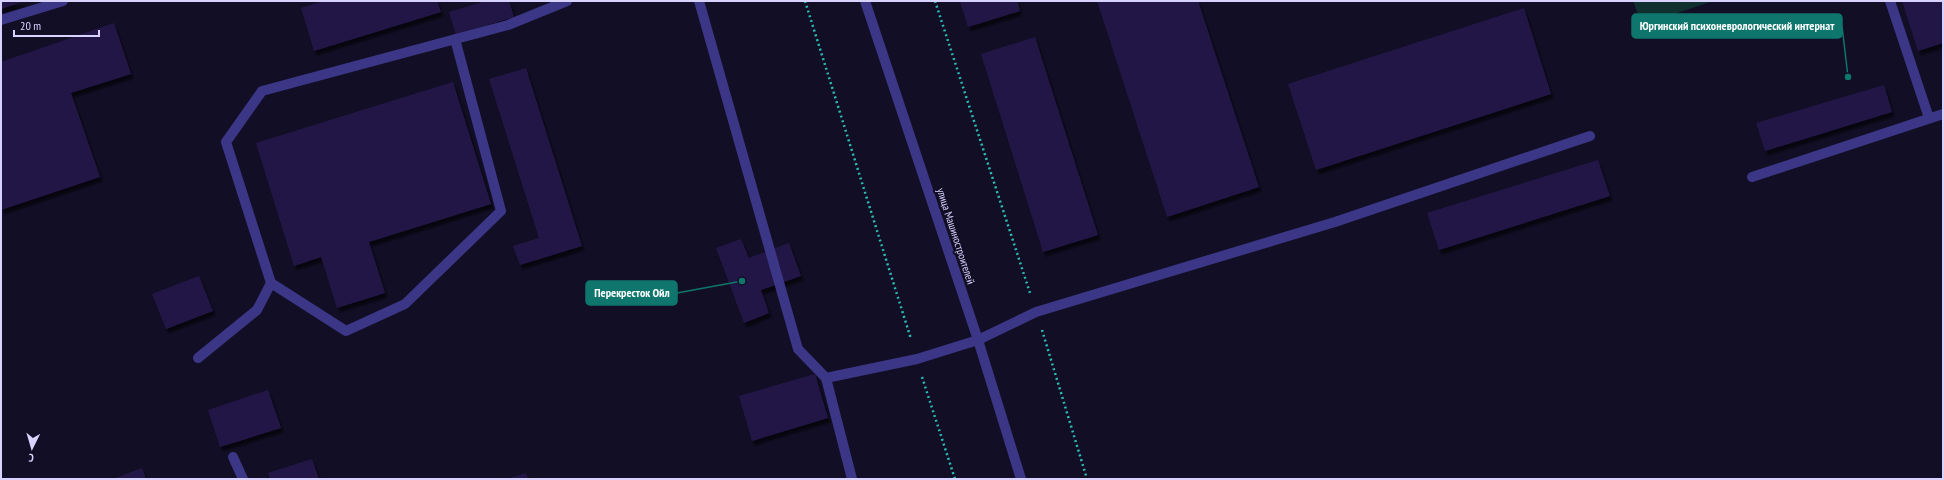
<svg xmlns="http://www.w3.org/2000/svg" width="1944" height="480" font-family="'PT Sans Narrow',sans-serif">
<defs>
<filter id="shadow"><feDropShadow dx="2.5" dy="4.5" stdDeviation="1" flood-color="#0009"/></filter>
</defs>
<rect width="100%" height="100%" fill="#120e25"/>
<path fill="#102f2f" d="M1633,1H1713L1642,25Z"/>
<g fill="#231947" filter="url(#shadow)">
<path d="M1,1H25L1,9Z"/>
<path d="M324,1H437L441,12L314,51L301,8Z"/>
<path d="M486,1H509L514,17L456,35L449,12Z"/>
<path d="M960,1H1017L1020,11L968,27Z"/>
<path d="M1097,1H1198L1259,187L1167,217Z"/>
<path d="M1902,1H1943V43L1918,51Z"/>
<path d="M1524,8L1551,94L1316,170L1288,84Z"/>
<path d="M114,23L131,74L71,93L100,177L1,210V62Z"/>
<path d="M1035,37L1098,235L1043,252L981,54Z"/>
<path d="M526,68L582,246L520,265L513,246L539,238L489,79Z"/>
<path d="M453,82L491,204L369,242L385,293L337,308L321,257L294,266L256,143Z"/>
<path d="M1884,85L1892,112L1765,151L1756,123Z"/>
<path d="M1598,160L1610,196L1439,250L1427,213Z"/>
<path d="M741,239L749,258L789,243L801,276L761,290L769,313L744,323L716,248Z"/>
<path d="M199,276L213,311L166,329L152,294Z"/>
<path d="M815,374L828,418L752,441L739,396Z"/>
<path d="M268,390L281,428L220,447L208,410Z"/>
<path d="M312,459L319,479H270L268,473Z"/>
<path d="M142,468L146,479H113Z"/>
<path d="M526,473L528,479H507Z"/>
</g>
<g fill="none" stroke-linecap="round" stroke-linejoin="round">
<g stroke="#2abbb5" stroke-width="2.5" stroke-dasharray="2 3" stroke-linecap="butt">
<path d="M805,1L911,339"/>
<path d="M935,1L1030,293"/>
<path d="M1042,330L1087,479"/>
<path d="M922,377L955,479"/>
</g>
<g stroke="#3b3786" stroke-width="10">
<path d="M699,1L798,349L826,378L917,359L978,340L1036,312L1335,222L1590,136"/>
<path d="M1890,1L1929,118"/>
<path d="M1,20L63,1"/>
<path d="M455,39L501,211L405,304L346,331L271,283L226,142L262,91L508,25L567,1"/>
<path d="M1752,177L1943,114"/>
<path d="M198,358L257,310L271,283"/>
<path d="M826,378L852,479"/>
<path d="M233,457L243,479"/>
</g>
<path stroke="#3b3786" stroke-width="10" d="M865,1L978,340L1021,479"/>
</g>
<g text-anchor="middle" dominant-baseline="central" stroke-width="4" stroke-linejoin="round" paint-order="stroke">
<g font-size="11" fill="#d8d2ff" stroke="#120e25">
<text transform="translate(956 236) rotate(72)">улица Машиностроителей</text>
</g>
</g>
<path fill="none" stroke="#0f766e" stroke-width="1.5" d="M1848 77L1842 26M742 281L677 293"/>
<g fill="#0f766e" stroke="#120e25" stroke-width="1.5">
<circle cx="1848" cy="77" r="4"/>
<circle cx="742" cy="281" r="4"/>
</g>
<g fill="#0f766e" stroke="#0f766e" stroke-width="1.5">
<rect x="1632" y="14" width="210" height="24" rx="4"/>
<rect x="586" y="281" width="91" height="24" rx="4"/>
</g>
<g font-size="12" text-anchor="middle" font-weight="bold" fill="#fff">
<text x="1737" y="30">Юргинский психоневрологический интернат</text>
<text x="632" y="297">Перекресток Ойл</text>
</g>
<rect width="1944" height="480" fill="none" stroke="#d8d2ff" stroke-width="4"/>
<g transform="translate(32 448) rotate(185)" stroke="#120e25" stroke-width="3" paint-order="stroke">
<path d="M0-3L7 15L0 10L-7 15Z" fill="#d8d2ff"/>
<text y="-6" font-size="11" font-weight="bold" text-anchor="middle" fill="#d8d2ff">С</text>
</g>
<path d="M14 30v6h85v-6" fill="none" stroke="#d8d2ff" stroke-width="2"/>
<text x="20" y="30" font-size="12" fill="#d8d2ff" stroke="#120e25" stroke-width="3" paint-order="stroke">20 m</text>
</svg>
